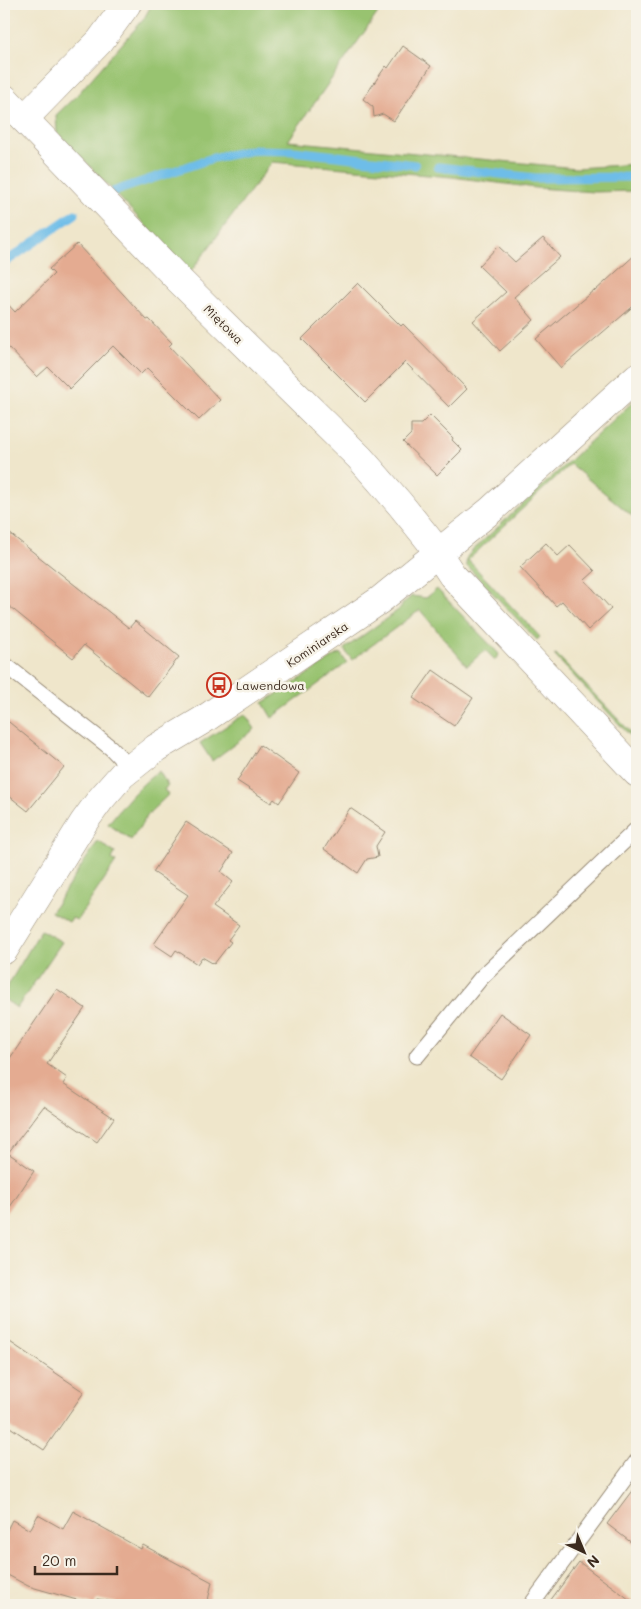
<svg xmlns="http://www.w3.org/2000/svg" width="641" height="1609" font-family="Mali,sans-serif">
<rect width="100%" height="100%" fill="#f7f3e8"/>
<filter id="ink" filterUnits="userSpaceOnUse"><feTurbulence type="fractalNoise" baseFrequency=".02" numOctaves="2"/><feDisplacementMap in="SourceGraphic" scale="10" xChannelSelector="R" yChannelSelector="G"/><feConvolveMatrix kernelMatrix="1 2 1 2 8 2 1 2 1" color-interpolation-filters="sRGB"/></filter>
<filter id="wash" filterUnits="userSpaceOnUse"><feTurbulence type="fractalNoise" baseFrequency=".0096" numOctaves="4" result="noise"/><feDisplacementMap in="SourceGraphic" scale="20" xChannelSelector="R" yChannelSelector="G"/><feGaussianBlur stdDeviation="1.12" result="paint"/><feColorMatrix in="noise" values="0 0 0 0 0 0 0 0 0 0 0 0 0 0 0 0 0 1.4 0 .05"/><feComposite in="paint" operator="in"/></filter>
<g filter="url(#wash)">
<rect width="100%" height="100%" fill="#efe6cb"/>
<g fill="#98c370" stroke="#6a7647">
<path d="M152,4H384L288,141L576,168L637,164V191L594,192L536,188L452,177L272,162L190,273C145,226 103,178 57,133L56,115L77,95L143,20Z"/>
<path d="M637,398V520L570,464L468,560L540,637L537,640L466,565L467,557L471,552Z"/>
<path d="M437,589L499,654L495,660L485,650L467,666L420,610L352,660L344,649L401,608L403,603L412,596L426,598Z"/>
<path d="M340,653L347,663L272,718L263,703Z"/>
<path d="M556,654L637,739V743L554,655Z"/>
<path d="M245,714L255,729L212,761L200,743Z"/>
<path d="M159,771L168,786L164,789L168,795L150,812L131,840L108,824C124,804 138,786 159,771Z"/>
<path d="M98,841L115,853L112,859L116,862L77,920L72,918L69,922L51,912Z"/>
<path d="M41,930L62,942L17,1008L4,999V992Z"/>
</g>
<g fill="none" stroke-linecap="round" stroke-linejoin="round">
<g stroke="#6ebde8" stroke-width="9">
<path d="M438,167L535,178L637,177"/>
<path d="M115,191L213,158L253,150L293,151L415,165"/>
<path d="M4,263L75,214"/>
</g>
</g>
<g id="blocks">
<g fill="#e4ab91">
<path d="M403,46L431,66L394,121L383,114L374,117L373,107L363,99L386,66L388,68Z"/>
<path d="M543,238L560,257L514,297L534,320L500,351L473,321L506,292L479,266L498,246L515,262Z"/>
<path d="M77,244L147,320L149,319L172,343L169,346L220,400L199,420L147,368L141,374L113,346L70,389L48,367L37,377L4,343V300L15,312L54,274L49,269Z"/>
<path d="M637,253V303L561,368L536,339L594,290L595,291Z"/>
<path d="M358,283L401,326L403,324L467,389L449,407L405,362L365,402L302,339Z"/>
<path d="M430,415L453,438L452,440L462,450L437,475L403,442L411,434V424H421Z"/>
<path d="M4,529L129,628L135,621L179,657L148,697L84,645L73,658L4,602Z"/>
<path d="M546,543L558,556L570,545L595,571L585,580L611,609L588,630L562,601L556,606L520,567Z"/>
<path d="M433,670L473,698L454,726L413,698Z"/>
<path d="M4,718L64,767L28,811L4,792Z"/>
<path d="M260,745L299,773L279,803L274,799L271,803L237,781Z"/>
<path d="M350,808L385,832L376,846L378,857L367,859L358,873L324,849Z"/>
<path d="M186,822L233,853L221,872L233,882L213,907L239,925L228,940L231,942L214,964L202,957L197,964L176,950L172,956L154,944L188,895L153,872Z"/>
<path d="M57,989L85,1008L47,1064L67,1078L63,1084L114,1118L97,1142L44,1106L8,1153L34,1171L4,1216V1067Z"/>
<path d="M500,1013L531,1035L501,1079L469,1057Z"/>
<path d="M4,1338L84,1392L44,1450L4,1423Z"/>
<path d="M637,1484V1547L607,1524Z"/>
<path d="M73,1511L141,1549L143,1545L212,1582L207,1605H128L97,1599L94,1605L28,1586L4,1573V1536L12,1520L30,1530L38,1515L63,1529Z"/>
<path d="M579,1562L637,1605H547Z"/>
</g>
</g>
</g>
<g filter="url(#ink)">
<use href="#blocks" fill-opacity="0" stroke="#958874" stroke-width="1"/>
<g fill="none" stroke-linecap="round" stroke-linejoin="round">
<defs>
<g id="service">
<path d="M4,664L111,748L130,768"/>
<path d="M417,1056L481,978L637,829"/>
<path d="M531,1605L637,1461"/>
</g>
<g id="minor">
<path d="M4,98L179,280L360,458L400,504L429,540L452,575L637,773"/>
<path d="M24,119L100,41L127,4"/>
</g>
<path id="tertiary" d="M4,950L84,822L100,800L122,775L156,748L203,720L380,600L491,510L637,377"/>
</defs>
<use href="#service" stroke="#958874" stroke-width="17"/>
<use href="#minor" stroke="#958874" stroke-width="29"/>
<use href="#tertiary" stroke="#958874" stroke-width="29"/>
<use href="#service" stroke="#fff" stroke-width="15"/>
<use href="#minor" stroke="#fff" stroke-width="28"/>
<use href="#tertiary" stroke="#fff" stroke-width="28"/>
</g>
</g>
<defs>
<symbol id="bus-ring" viewBox="-11 -11 22 22"><circle r="9.5" fill="#f7f3e8" stroke="#c8321e" stroke-width="1.5"/><path d="M-5-6H5V4H4V6H2V4H-2V6H-4V4H-5ZM-3.5-4V0h7V-4ZM-3.5 1.2v1.5H-2V1.2ZM2 1.2v1.5H3.5V1.2Z" fill="#c8321e"/></symbol>
</defs>
<g fill-rule="evenodd">
<use href="#bus-ring" x="205" y="671" width="28" height="28"/>
</g>
<g text-anchor="middle" dominant-baseline="central" stroke-width="5" stroke-linejoin="round" paint-order="stroke">
<g font-size="12" fill="#3b2a1e" stroke="#f7f3e8">
<text transform="translate(224 324) rotate(45)">Miętowa</text>
<text transform="translate(317 644) rotate(-34)">Kominiarska</text>
</g>
<g font-size="12" fill="#3b2a1e" stroke="#f7f3e8" text-anchor="start">
<text x="236" y="685">Lawendowa</text>
</g>
</g>
<rect width="641" height="1609" fill="none" stroke="#f7f3e8" stroke-width="20"/>
<g transform="translate(584 1552) rotate(136)" stroke="#f7f3e8" stroke-width="4" paint-order="stroke">
<path d="M0-4L9 19L0 12L-9 19Z" fill="#3b2a1e"/>
<text y="-8" font-size="14" font-weight="bold" text-anchor="middle" fill="#3b2a1e">N</text>
</g>
<path d="M35 1566v8h82v-8" fill="none" stroke="#3b2a1e" stroke-width="2.5"/>
<text x="42" y="1566" font-size="15" fill="#3b2a1e" stroke="#f7f3e8" stroke-width="4" paint-order="stroke">20 m</text>
</svg>
